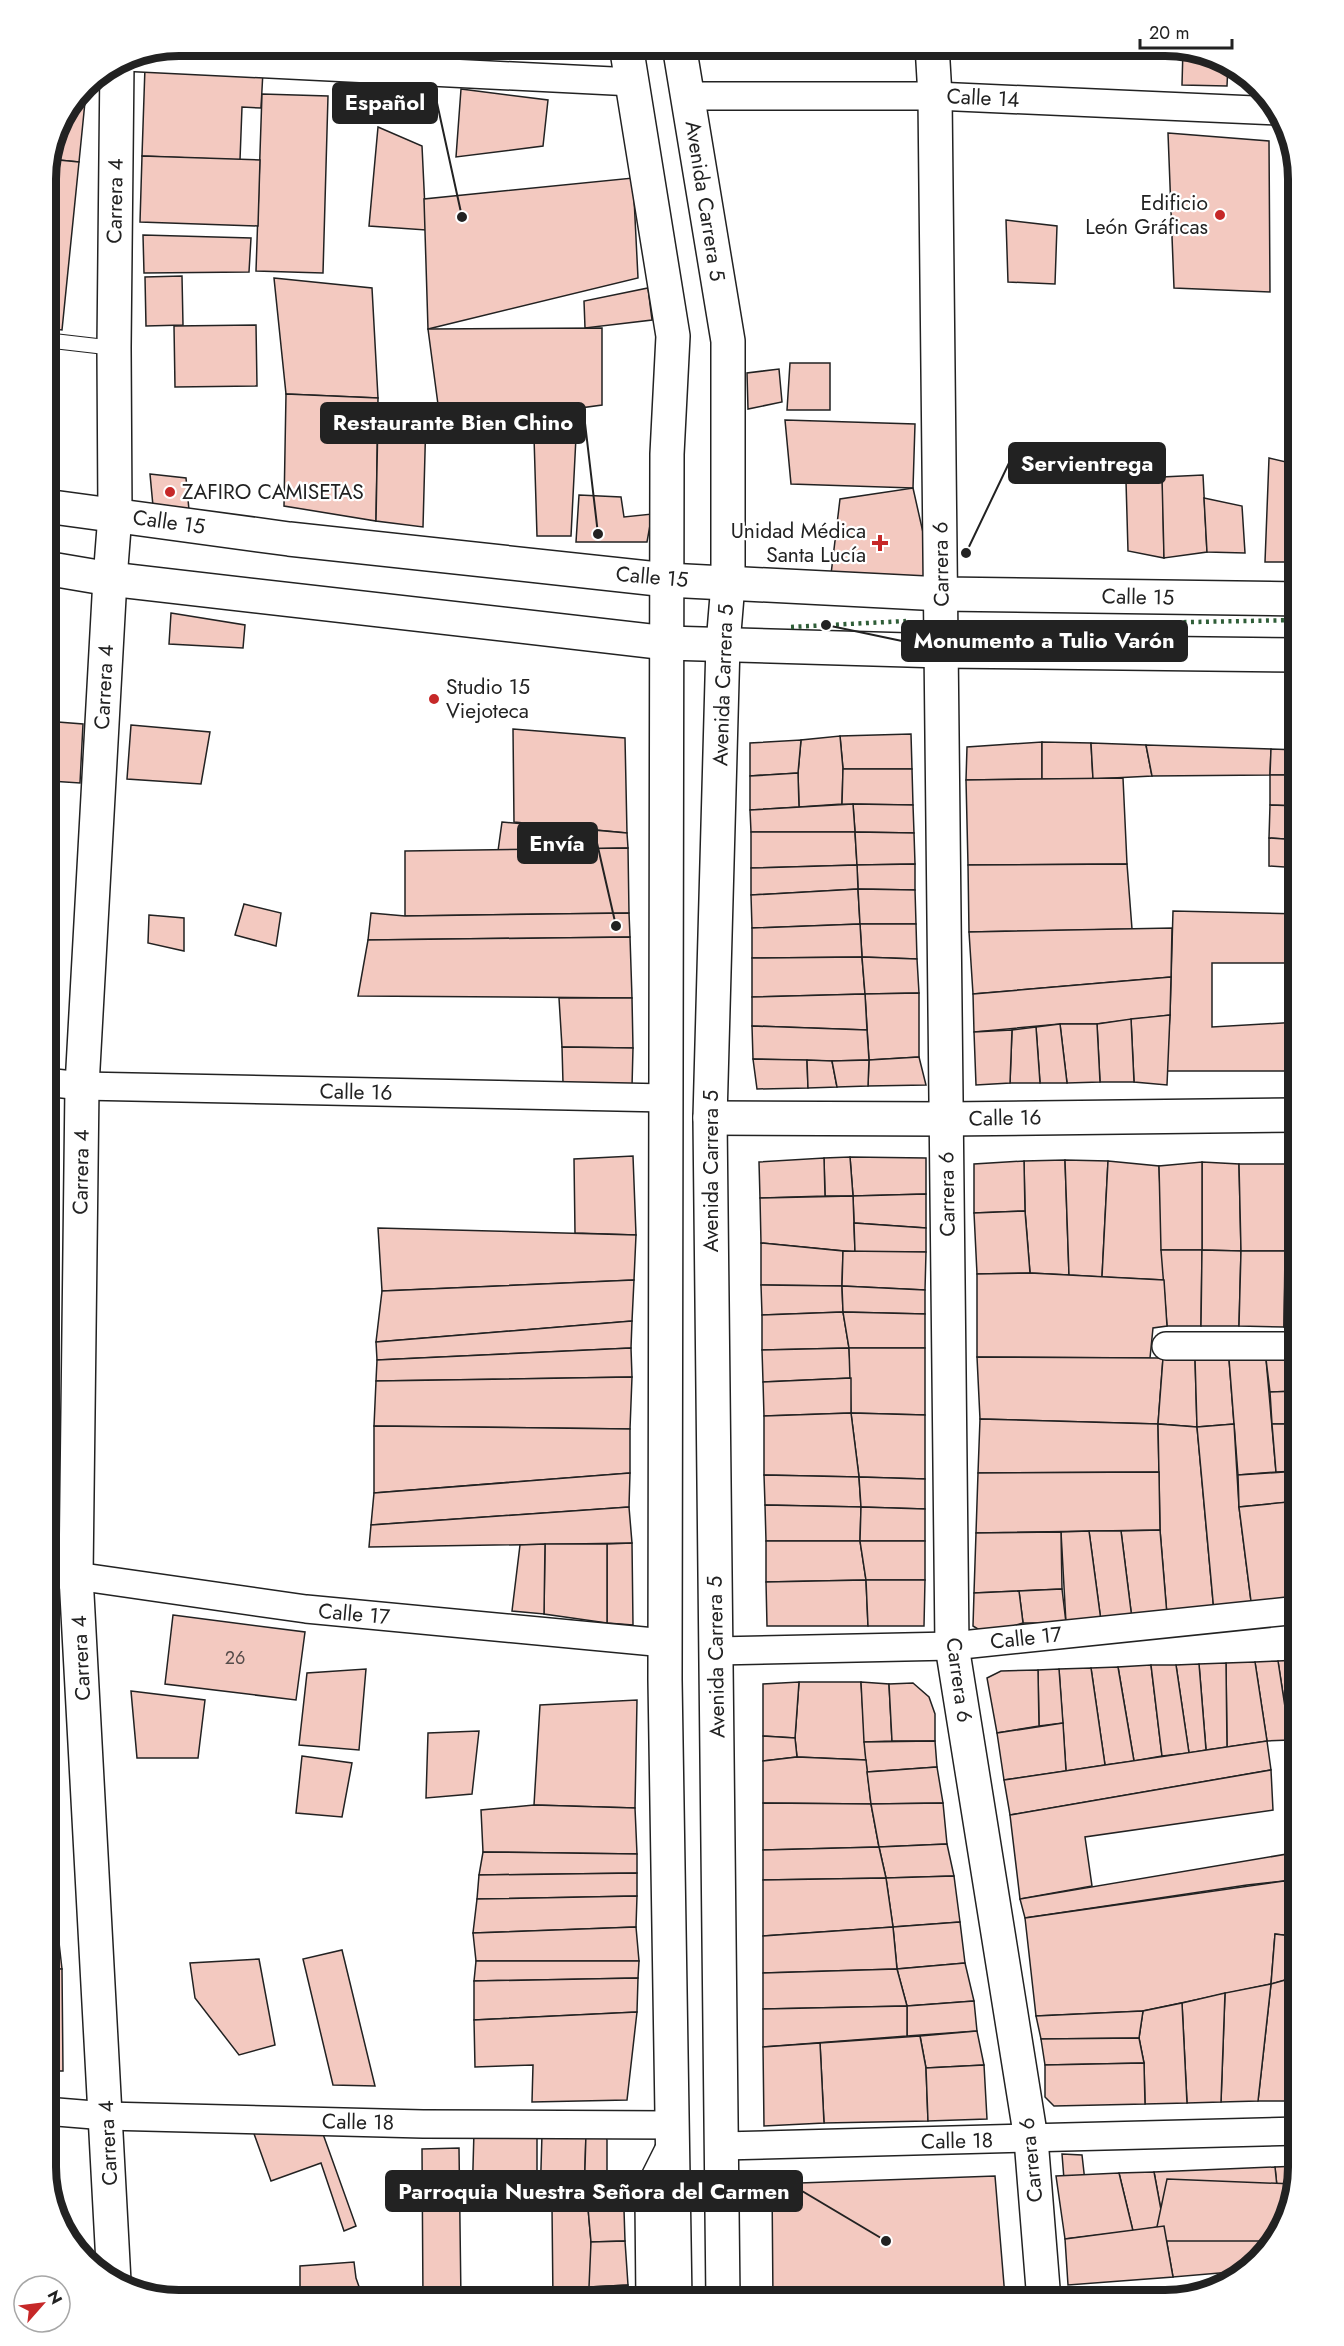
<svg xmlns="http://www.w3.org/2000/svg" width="1344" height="2346" font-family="Jost,sans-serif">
<rect width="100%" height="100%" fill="#fff"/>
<g fill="#f3c9c0" stroke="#222" stroke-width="1.5">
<path d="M1183,48L1228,64L1227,86L1182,85Z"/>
<path d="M145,67L263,71L261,108L242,107L240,160L142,156Z"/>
<path d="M87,82L79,162L48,159L55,127Z"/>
<path d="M461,89L548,100L543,146L456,157Z"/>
<path d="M262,94L328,96L323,273L256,271Z"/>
<path d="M378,127L422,146L426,230L369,226Z"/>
<path d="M1168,133L1269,141L1270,292L1174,288Z"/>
<path d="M142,156L260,160L258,226L140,222Z"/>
<path d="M48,159L79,162L62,330L45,328V170Z"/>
<path d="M633,178L638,278L428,329L424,199Z"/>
<path d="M1006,220L1057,226L1055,284L1008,282Z"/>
<path d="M143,235L251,238L249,272L144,273Z"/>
<path d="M182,276L183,325L146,326L145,277Z"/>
<path d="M274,278L372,288L378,398L286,394Z"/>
<path d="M648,288L652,320L585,328L584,301Z"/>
<path d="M256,325L257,386L175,387L174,326Z"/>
<path d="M602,328V405L441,427L428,329Z"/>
<path d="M790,363H830V410H787Z"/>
<path d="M779,369L782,402L748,409L747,373Z"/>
<path d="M286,394L378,398L376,521L284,506Z"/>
<path d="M378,415L426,416L423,527L376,521Z"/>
<path d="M785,420L915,424L913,488L791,484Z"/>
<path d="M534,437H576L571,536H537Z"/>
<path d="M1125,446L1162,451L1164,558L1128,551Z"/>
<path d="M1269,458L1299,465V562H1265Z"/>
<path d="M150,474L186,478L189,510L153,506Z"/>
<path d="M1203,475L1207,552L1164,558L1162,477Z"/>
<path d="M913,488L935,586L829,591L840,499Z"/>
<path d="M579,495L621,497L624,517L652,514L647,542H576Z"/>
<path d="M1204,498L1242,506L1245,553L1207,552Z"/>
<path d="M171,613L245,625L243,648L169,644Z"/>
<path d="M45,721L83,724L80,783L50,781L45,773Z"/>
<path d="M131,725L210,732L201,784L127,779Z"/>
<path d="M513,729L625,738L627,833L514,822Z"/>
<path d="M911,734L912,769H843L840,736Z"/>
<path d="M840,736L843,769L842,804L799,807L798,773L801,740Z"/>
<path d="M801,740L798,773L750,776V743Z"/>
<path d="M1042,742V779L966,780L967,747Z"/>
<path d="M1042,742L1091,743L1093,779H1042Z"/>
<path d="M1091,743L1146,745L1152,776L1093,779Z"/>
<path d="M1146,745L1271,749L1270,775L1152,776Z"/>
<path d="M1271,749L1299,750V775H1270Z"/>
<path d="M843,769H912L913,805L842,804Z"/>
<path d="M798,773L799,807L750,810V776Z"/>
<path d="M1270,775H1299V806L1270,805Z"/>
<path d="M1123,778L1127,864L968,865L966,780Z"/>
<path d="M853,804L913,805L914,833L855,832Z"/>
<path d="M853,804L855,832H751L750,810Z"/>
<path d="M1270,805L1299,806V840L1269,838Z"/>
<path d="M502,822L627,833L628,848L498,851Z"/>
<path d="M751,832H855L857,865L751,868Z"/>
<path d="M855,832L914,833L915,864L857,865Z"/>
<path d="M1269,838L1299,840V868L1269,866Z"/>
<path d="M628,848L629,913L405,916V851Z"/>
<path d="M915,864V890L858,889L857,865Z"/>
<path d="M1127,864L1132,929L969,932L968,865Z"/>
<path d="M857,865L858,889L751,895V868Z"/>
<path d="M858,889L860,924L752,928L751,895Z"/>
<path d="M858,889L915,890L916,924H860Z"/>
<path d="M244,904L281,913L276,946L235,935Z"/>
<path d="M1173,911L1299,914V963H1212V1027L1299,1022V1071H1166L1170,1015Z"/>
<path d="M371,913L405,916L629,913L630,937L368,940Z"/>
<path d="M149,915L184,918V951L148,943Z"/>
<path d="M860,924H916L917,959L862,957Z"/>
<path d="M860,924L862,957L752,958V928Z"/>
<path d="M1172,928L1171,977L973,994L969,932Z"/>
<path d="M630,937L632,998L358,996L368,940Z"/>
<path d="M862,957L865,994L752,997V958Z"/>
<path d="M862,957L917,959L919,993L865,994Z"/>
<path d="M1171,977L1170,1015L1097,1024H1060L974,1032L973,994Z"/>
<path d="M919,993V1057L869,1060L865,994Z"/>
<path d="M865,994L867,1030L752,1026V997Z"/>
<path d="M559,998H632L633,1048L562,1047Z"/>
<path d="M1170,1015L1167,1085L1134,1082L1131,1019Z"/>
<path d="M1131,1019L1134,1082H1100L1097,1024Z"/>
<path d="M1060,1024H1097L1100,1082L1067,1083Z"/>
<path d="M1060,1024L1067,1083H1040L1036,1027Z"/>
<path d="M752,1026L867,1030L869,1060L832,1061L753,1059Z"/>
<path d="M1036,1027L1040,1083H1010L1012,1030Z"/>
<path d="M1012,1030L1010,1083L976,1085L974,1032Z"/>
<path d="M562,1047L633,1048L632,1087L563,1083Z"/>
<path d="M919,1057L926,1085L868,1086L869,1060Z"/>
<path d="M753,1059L807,1060L808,1088L757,1089Z"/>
<path d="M807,1060L832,1061L837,1087L808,1088Z"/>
<path d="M869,1060L868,1086L837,1087L832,1061Z"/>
<path d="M633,1156L636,1235L575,1233L574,1159Z"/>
<path d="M850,1157L926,1158V1194L853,1196Z"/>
<path d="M850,1157L853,1196H825L824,1158Z"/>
<path d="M824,1158L825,1196L760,1198L759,1162Z"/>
<path d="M1065,1160L1069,1275L1030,1273L1025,1211L1024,1161Z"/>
<path d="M1065,1160L1108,1161L1102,1277L1069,1275Z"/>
<path d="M1024,1161L1025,1211L974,1213V1164Z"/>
<path d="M1108,1161L1159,1166L1164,1280L1102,1277Z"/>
<path d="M1202,1162L1239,1164L1241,1251L1202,1250Z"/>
<path d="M1202,1162V1250H1161L1159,1166Z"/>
<path d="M1239,1164H1289L1285,1251H1241Z"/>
<path d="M1289,1164H1299V1232L1286,1231Z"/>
<path d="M926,1194V1228L854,1223L853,1196Z"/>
<path d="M853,1196L855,1252L761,1243L760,1198Z"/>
<path d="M1025,1211L1030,1273L977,1274L974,1213Z"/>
<path d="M854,1223L926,1228V1252H855Z"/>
<path d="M378,1228L636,1235L634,1280L382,1291Z"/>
<path d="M1286,1231L1299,1232V1275H1285Z"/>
<path d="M761,1243L843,1251L842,1286L761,1285Z"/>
<path d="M1161,1250H1202L1201,1326H1167Z"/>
<path d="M1202,1250L1241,1251L1239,1326H1201Z"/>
<path d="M843,1251L926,1252L925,1290L842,1286Z"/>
<path d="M1241,1251H1285L1284,1327L1239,1326Z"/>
<path d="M1030,1273L1164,1280L1167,1326L1153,1328L1150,1358L977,1357V1274Z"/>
<path d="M1285,1275H1299V1328L1284,1327Z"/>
<path d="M634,1280L632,1321L376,1342L382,1291Z"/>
<path d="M761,1285L842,1286L843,1312L762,1315Z"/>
<path d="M842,1286L925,1290V1314L843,1312Z"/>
<path d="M843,1312L849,1348L762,1350V1315Z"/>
<path d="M843,1312L925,1314V1348H849Z"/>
<path d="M632,1321L631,1348L377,1360L376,1342Z"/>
<path d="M631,1348L632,1377L376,1381L377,1360Z"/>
<path d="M849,1348L851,1378L763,1382L762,1350Z"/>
<path d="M849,1348H925V1415L851,1413Z"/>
<path d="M977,1357L1163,1358L1158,1424L980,1419Z"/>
<path d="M1163,1358H1195L1197,1427L1158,1424Z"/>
<path d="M1195,1358L1229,1359L1234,1424L1197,1427Z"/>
<path d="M1229,1359H1266L1276,1472L1238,1475Z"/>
<path d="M1266,1359H1299V1391L1270,1392Z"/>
<path d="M632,1377L630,1429L374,1426L376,1381Z"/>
<path d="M851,1378V1413L764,1416L763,1382Z"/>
<path d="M1299,1391V1424H1272L1270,1392Z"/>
<path d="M851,1413L925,1415V1479L859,1477Z"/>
<path d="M851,1413L859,1477L764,1475V1416Z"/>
<path d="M980,1419L1158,1424L1159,1472L978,1473Z"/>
<path d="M1158,1424L1197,1427L1214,1612L1167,1615L1160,1530Z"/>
<path d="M1234,1424L1239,1507L1252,1609L1214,1612L1197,1427Z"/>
<path d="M1272,1424H1299V1471L1276,1472Z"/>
<path d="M374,1426L630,1429V1473L374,1493Z"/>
<path d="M1299,1471V1501L1239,1507L1238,1475Z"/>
<path d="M1159,1472L1160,1530L976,1533L978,1473Z"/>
<path d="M630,1473L629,1507L371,1525L374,1493Z"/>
<path d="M764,1475L859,1477L861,1507L765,1505Z"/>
<path d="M859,1477L925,1479V1509L861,1507Z"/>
<path d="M1299,1501V1544H1289L1288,1502Z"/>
<path d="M1288,1502V1578L1291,1604L1252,1609L1239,1507Z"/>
<path d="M765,1505L861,1507L860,1541H766Z"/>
<path d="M629,1507L632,1543L369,1547L371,1525Z"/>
<path d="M861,1507L925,1509V1541H860Z"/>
<path d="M1160,1530L1167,1615L1132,1619L1121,1531Z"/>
<path d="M1089,1531H1121L1132,1619L1101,1621Z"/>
<path d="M1089,1531L1101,1621L1066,1623L1061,1532Z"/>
<path d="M1061,1532L1062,1589L974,1593L976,1533Z"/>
<path d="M766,1541H860L866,1580L766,1582Z"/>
<path d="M860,1541H925V1580H866Z"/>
<path d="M632,1543L633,1625L607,1623V1544Z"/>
<path d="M545,1544H607V1623L544,1614Z"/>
<path d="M545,1544L544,1614L512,1611L520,1545Z"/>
<path d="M1289,1544H1299V1578H1288Z"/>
<path d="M1288,1578H1299V1604H1291Z"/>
<path d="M866,1580L868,1626H767L766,1582Z"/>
<path d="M866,1580H925L924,1626H868Z"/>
<path d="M1062,1589L1066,1623H1023L1019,1591Z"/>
<path d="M1019,1591L1023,1623L986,1634L973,1626L974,1593Z"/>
<path d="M173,1615L305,1632L296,1700L165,1684Z"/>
<path d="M1299,1660V1738L1290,1740L1278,1661Z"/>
<path d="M1278,1661L1290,1740L1267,1741L1255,1662Z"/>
<path d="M1255,1662L1267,1741L1227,1747L1226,1663Z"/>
<path d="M1226,1663L1227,1747L1206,1750L1199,1664Z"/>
<path d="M1199,1664L1206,1750L1189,1753L1176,1665Z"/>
<path d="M1151,1665L1162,1756L1134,1761L1118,1667Z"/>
<path d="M1151,1665H1176L1189,1753L1162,1756Z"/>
<path d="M1118,1667L1134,1761L1105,1765L1091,1668Z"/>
<path d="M1091,1668L1105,1765L1066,1771L1059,1669Z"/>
<path d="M366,1669L359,1750L299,1745L307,1673Z"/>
<path d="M1059,1669L1063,1723L1039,1726L1038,1670Z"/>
<path d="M1038,1670L1039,1726L997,1733L987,1678L1001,1671Z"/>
<path d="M799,1682H861L866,1760L797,1757L795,1738Z"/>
<path d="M799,1682L795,1738L763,1736V1684Z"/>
<path d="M861,1682L889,1684L892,1741L864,1742Z"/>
<path d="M913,1683L929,1697L935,1714V1741H892L889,1684Z"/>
<path d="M131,1691L205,1700L198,1758H137Z"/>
<path d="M637,1700L635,1808L534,1805L540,1705Z"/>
<path d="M1063,1723L1066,1771L1004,1780L997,1733Z"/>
<path d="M479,1731L472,1794L426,1798L428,1733Z"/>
<path d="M763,1736L795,1738L797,1757L763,1761Z"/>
<path d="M935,1741L937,1767L867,1772L864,1742Z"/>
<path d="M1267,1741L1271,1770L1010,1815L1004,1780Z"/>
<path d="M302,1756L352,1763L342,1817L296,1813Z"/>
<path d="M797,1757L866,1760L871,1804L763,1803V1761Z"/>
<path d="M937,1767L943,1803L871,1804L867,1772Z"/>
<path d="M1271,1770L1273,1810L1085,1837L1092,1886L1020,1899L1010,1815Z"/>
<path d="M763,1803L871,1804L879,1847L763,1850Z"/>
<path d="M943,1803L947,1844L879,1847L871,1804Z"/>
<path d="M534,1805L635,1808L637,1854L483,1852L481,1810Z"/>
<path d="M947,1844L954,1876L886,1878L879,1847Z"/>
<path d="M879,1847L886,1878L763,1880V1850Z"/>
<path d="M483,1852L637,1854V1873L479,1875Z"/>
<path d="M1299,1852V1884L1284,1881L1247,1885L1025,1918L1020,1899Z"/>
<path d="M637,1873V1896L477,1899L479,1875Z"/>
<path d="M954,1876L960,1922L893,1927L886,1878Z"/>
<path d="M886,1878L893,1927L763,1936V1880Z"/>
<path d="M1284,1881L1299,1884V1937L1275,1934L1271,1984L1143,2011L1036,2016L1025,1918Z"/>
<path d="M637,1896L636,1927L473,1933L477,1899Z"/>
<path d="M56,1916L62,1969L45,1970V1917Z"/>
<path d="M960,1922L965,1963L897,1969L893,1927Z"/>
<path d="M636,1927L639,1961H476L473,1933Z"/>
<path d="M893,1927L897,1969L763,1973V1936Z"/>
<path d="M1275,1934L1299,1937V1976L1271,1984Z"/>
<path d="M342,1950L375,2086L333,2085L303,1959Z"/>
<path d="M259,1959L275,2045L239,2055L195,1998L190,1963Z"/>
<path d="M476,1961H639L638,1978L474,1981Z"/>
<path d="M965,1963L974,2001L907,2006L897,1969Z"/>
<path d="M45,1969H62L63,2071H45Z"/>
<path d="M897,1969L907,2006L763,2009V1973Z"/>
<path d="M1299,1976V2100L1289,2101L1296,1977Z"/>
<path d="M1296,1977L1289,2101H1258L1271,1984Z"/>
<path d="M638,1978L637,2012L474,2020V1981Z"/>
<path d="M1271,1984L1258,2101L1221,2102L1225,1993Z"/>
<path d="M1225,1993L1221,2102L1187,2103L1182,2003Z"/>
<path d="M974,2001L977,2031L907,2036V2006Z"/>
<path d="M1182,2003L1187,2103L1145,2104L1144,2063L1139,2038L1143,2011Z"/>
<path d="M907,2006V2036L763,2047V2009Z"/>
<path d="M1143,2011L1139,2038L1041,2039L1036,2016Z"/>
<path d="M637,2012L627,2100L532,2102L533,2065L475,2067L474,2020Z"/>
<path d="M977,2031L984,2065L926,2068L920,2036Z"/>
<path d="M920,2036L926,2068L928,2121L824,2123L820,2043Z"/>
<path d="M1139,2038L1144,2063L1045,2065L1041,2039Z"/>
<path d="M820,2043L824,2123L764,2126L763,2047Z"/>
<path d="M1144,2063L1145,2104L1054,2106L1045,2097V2065Z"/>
<path d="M984,2065L987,2119L928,2121L926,2068Z"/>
<path d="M253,2131L323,2134L356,2226L344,2231L321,2163L271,2181Z"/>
<path d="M474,2131L537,2132V2211L472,2203Z"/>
<path d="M586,2133L584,2201L540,2202L542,2134Z"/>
<path d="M586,2133H605L607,2140V2201H584Z"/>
<path d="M459,2148L461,2301H423L422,2149Z"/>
<path d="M1062,2154L1082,2155L1089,2217H1067Z"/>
<path d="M1299,2166V2168L1281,2226L1275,2167Z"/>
<path d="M1275,2167L1281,2226L1277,2241L1243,2271L1173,2277L1154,2172Z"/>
<path d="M1154,2172L1164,2226L1133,2231L1119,2173Z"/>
<path d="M1119,2173L1133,2231L1065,2239L1056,2176Z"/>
<path d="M995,2176L1005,2297L879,2301H773L772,2184Z"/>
<path d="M1167,2179L1294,2184L1277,2241H1154Z"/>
<path d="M552,2207L588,2208L591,2242L590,2301H553Z"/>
<path d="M588,2208L624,2210L625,2241L591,2242Z"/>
<path d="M1164,2226L1173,2277L1068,2285L1065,2239Z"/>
<path d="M625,2241L628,2285L589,2287L591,2242Z"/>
<path d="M354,2262L356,2278L364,2301H300V2266Z"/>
<path d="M628,2285V2301H590L589,2287Z"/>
<path d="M1005,2297V2301H879Z"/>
</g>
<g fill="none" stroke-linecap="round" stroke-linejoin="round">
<defs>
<path id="lane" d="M45,340L114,348"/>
<g id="street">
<path d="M125,57L633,82"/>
<path d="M688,96H935L1277,111"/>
<path d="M45,1082L82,1086L666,1098"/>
<path d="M1166,1346H1299"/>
<path d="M45,1574L76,1576L306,1609L665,1643"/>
<path d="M716,1651L952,1646L1299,1610"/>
<path d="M45,2111L106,2116L423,2124L671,2125"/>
<path d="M722,2146L1299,2131"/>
</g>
<g id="secondary">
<path d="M626,45L673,336L667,454L665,1680L675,2301"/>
<path d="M679,45L728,341V584L723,644L710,1118L723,2301"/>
<path d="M932,45L935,96L952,1646L1031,2139L1044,2301"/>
<path d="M45,506L289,539L667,580L942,594L1299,599"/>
<path d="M45,568L110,579L667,643L942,651L1299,655"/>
<path d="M710,1118L946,1119L1299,1115"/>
<path d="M114,2282L76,1576L82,1086L110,579L115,515L114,348L117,62"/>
</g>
<path id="primary" d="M653,2301L652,2199L654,2186L671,2152"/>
</defs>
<use href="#lane" stroke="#222" stroke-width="16"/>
<use href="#street" stroke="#222" stroke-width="30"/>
<use href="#secondary" stroke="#222" stroke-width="36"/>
<use href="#primary" stroke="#222" stroke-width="36"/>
<use href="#lane" stroke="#fff" stroke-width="14"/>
<use href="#street" stroke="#fff" stroke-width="27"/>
<use href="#secondary" stroke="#fff" stroke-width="33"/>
<use href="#primary" stroke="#fff" stroke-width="33"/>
<g stroke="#2f5e38" stroke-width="4.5" stroke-dasharray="3 4.5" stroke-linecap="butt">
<path d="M981,626L1299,620"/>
<path d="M791,627L906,621"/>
</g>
</g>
<g fill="#c62828" stroke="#fff" stroke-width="2">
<circle cx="1220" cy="215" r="6"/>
<circle cx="170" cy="492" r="6"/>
<path d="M877 534h6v6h6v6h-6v6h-6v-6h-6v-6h6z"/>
<circle cx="434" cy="699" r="6"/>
</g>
<g text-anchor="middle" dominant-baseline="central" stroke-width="4.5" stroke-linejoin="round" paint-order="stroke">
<g font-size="18" fill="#564c4a">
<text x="235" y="1658">26</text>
</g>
<g font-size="21" fill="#222" stroke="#fff">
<text transform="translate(983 98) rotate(3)">Calle 14</text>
<text transform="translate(115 201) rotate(-89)">Carrera 4</text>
<text transform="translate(705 201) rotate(81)">Avenida Carrera 5</text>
<text transform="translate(169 522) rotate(8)">Calle 15</text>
<text transform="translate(941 564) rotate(-91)">Carrera 6</text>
<text transform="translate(652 577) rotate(5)">Calle 15</text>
<text transform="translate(1138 597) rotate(1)">Calle 15</text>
<text transform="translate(723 685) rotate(-88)">Avenida Carrera 5</text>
<text transform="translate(104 687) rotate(-87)">Carrera 4</text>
<text transform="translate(356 1092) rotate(1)">Calle 16</text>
<text transform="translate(1005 1118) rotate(-1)">Calle 16</text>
<text transform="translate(711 1171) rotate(-90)">Avenida Carrera 5</text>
<text transform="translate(81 1172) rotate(-89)">Carrera 4</text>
<text transform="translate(947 1194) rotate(-91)">Carrera 6</text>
<text transform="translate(354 1614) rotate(5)">Calle 17</text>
<text transform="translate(1026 1638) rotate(-6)">Calle 17</text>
<text transform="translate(716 1657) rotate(-91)">Avenida Carrera 5</text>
<text transform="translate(81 1658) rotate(-93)">Carrera 4</text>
<text transform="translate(959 1680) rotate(82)">Carrera 6</text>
<text transform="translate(358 2122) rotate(1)">Calle 18</text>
<text transform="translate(957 2141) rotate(-1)">Calle 18</text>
<text transform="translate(108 2143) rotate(-93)">Carrera 4</text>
<text transform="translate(1031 2160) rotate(-96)">Carrera 6</text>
</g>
<g font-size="21" fill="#222" stroke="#fff" text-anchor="end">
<text x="1208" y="203">Edificio<tspan x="1208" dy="24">León Gráficas</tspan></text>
<text x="182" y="492" text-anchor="start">ZAFIRO CAMISETAS</text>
<text x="866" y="531">Unidad Médica<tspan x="866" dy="24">Santa Lucía</tspan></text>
<text x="446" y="687" text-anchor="start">Studio 15<tspan x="446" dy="24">Viejoteca</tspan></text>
</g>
</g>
<path d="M0 0H1344V2346H0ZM179 56H1165A123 123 0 0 1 1288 179V2167A123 123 0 0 1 1165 2290H179A123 123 0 0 1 56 2167V179A123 123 0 0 1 179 56Z" fill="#fff" fill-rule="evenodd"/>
<path fill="none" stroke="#222" stroke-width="8" d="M179 56H1165A123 123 0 0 1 1288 179V2167A123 123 0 0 1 1165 2290H179A123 123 0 0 1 56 2167V179A123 123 0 0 1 179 56Z"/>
<path fill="none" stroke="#222" stroke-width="2" d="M462 217L437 103M598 534L585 423M966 553L1009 463M826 625L902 641M616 926L597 843M886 2241L802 2191"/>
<g fill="#222" stroke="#fff" stroke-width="2">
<circle cx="462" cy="217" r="6"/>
<circle cx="598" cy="534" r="6"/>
<circle cx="966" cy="553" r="6"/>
<circle cx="826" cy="625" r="6"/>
<circle cx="616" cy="926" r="6"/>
<circle cx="886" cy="2241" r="6"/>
</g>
<g fill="#222" stroke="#222" stroke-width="2">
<rect x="333" y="83" width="104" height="40" rx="6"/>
<rect x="321" y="403" width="264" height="40" rx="6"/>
<rect x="1009" y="443" width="156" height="40" rx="6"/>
<rect x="902" y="621" width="285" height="40" rx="6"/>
<rect x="518" y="823" width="79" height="40" rx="6"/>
<rect x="386" y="2171" width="416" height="40" rx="6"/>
</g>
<g font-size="22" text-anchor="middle" font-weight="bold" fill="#fff">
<text x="385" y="110">Español</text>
<text x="453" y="430">Restaurante Bien Chino</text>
<text x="1087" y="471">Servientrega</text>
<text x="1044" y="648">Monumento a Tulio Varón</text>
<text x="557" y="851">Envía</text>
<text x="594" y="2199">Parroquia Nuestra Señora del Carmen</text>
</g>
<g transform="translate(42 2304) rotate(62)"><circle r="28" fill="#ffffff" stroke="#a7a7a7" stroke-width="1.5"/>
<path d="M0-4.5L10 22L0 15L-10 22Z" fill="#c62828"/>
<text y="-9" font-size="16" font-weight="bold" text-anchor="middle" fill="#222222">N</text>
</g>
<path d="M1140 39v9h92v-9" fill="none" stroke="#222222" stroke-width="3"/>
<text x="1149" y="39" font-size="18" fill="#222222" stroke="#ffffff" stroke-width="4.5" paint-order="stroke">20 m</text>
</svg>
